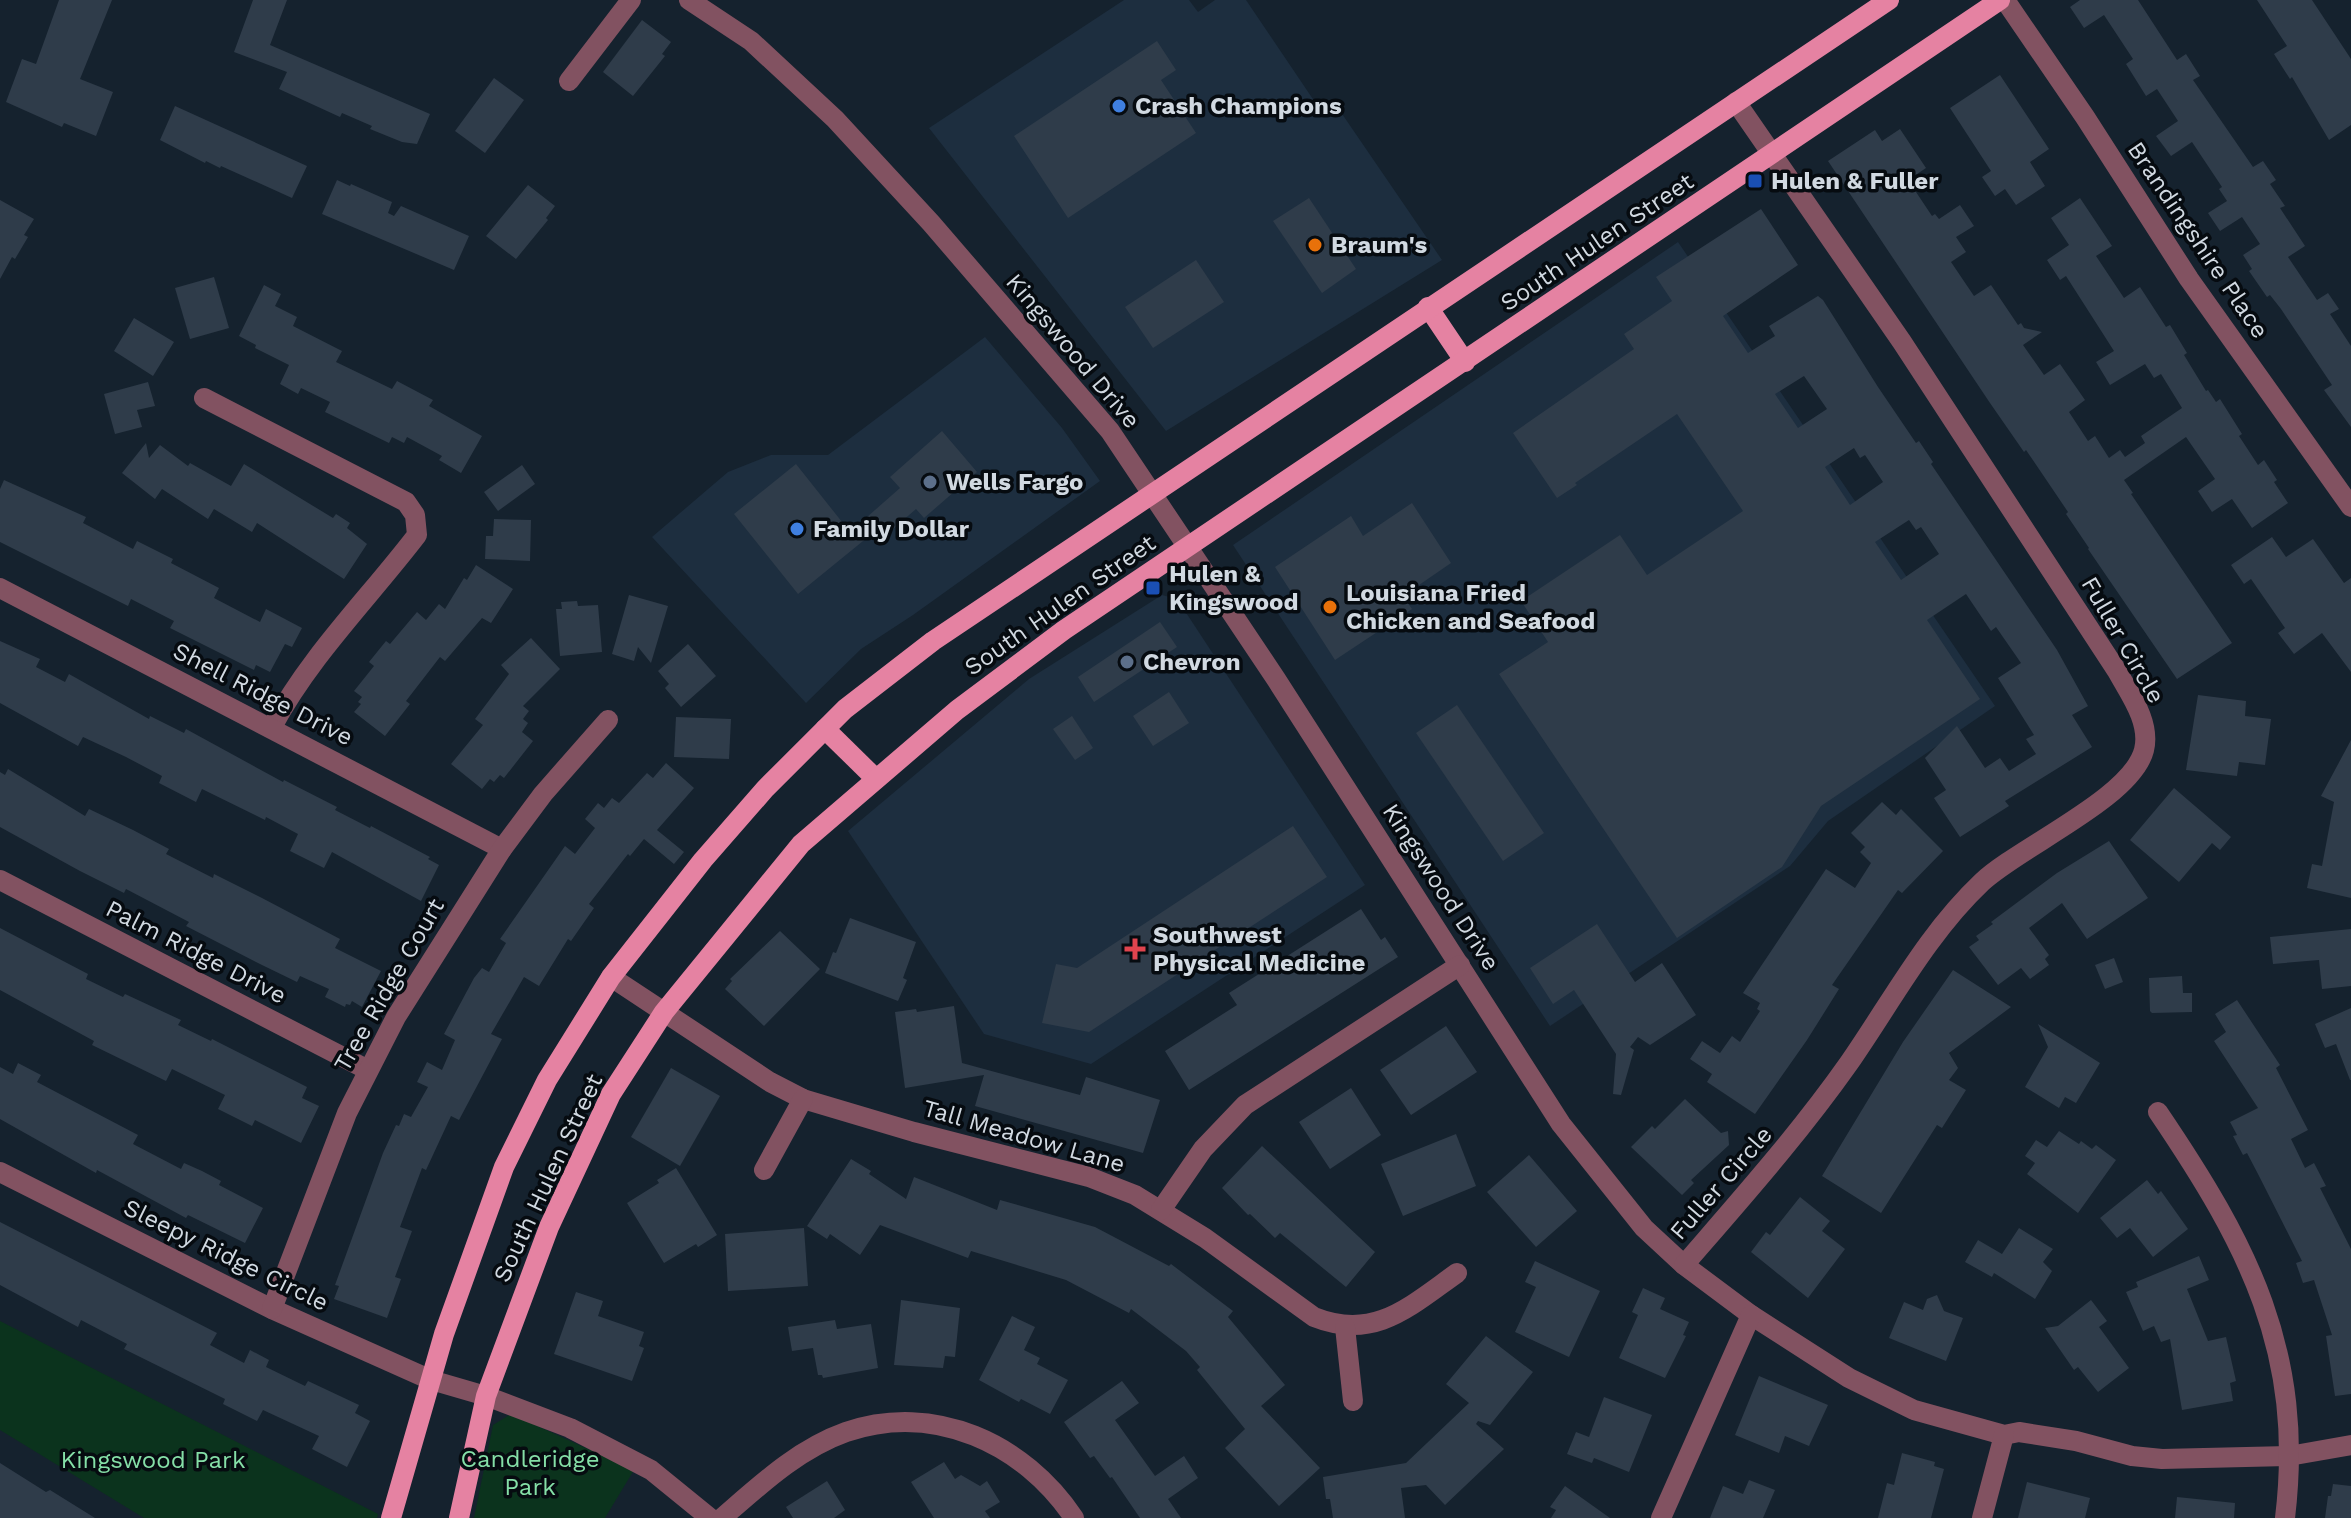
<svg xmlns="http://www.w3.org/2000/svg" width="2351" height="1518" font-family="'Work Sans',sans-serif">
<rect width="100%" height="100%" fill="#15222e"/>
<g fill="#1d2e3f">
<path d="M1124,0H1189L1198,12L1215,0H1246L1325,117L1338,108L1442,260L1166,431L929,128Z"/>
<path d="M1678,242L1995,706L1828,821L1790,866L1550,1026L1233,545Z"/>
<path d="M985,337L1062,428L1100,481L913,615L861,649L806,703L652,537L728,472L771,455H828Z"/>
<path d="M1162,595L1177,599L1365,885L1091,1064L984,1034L848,831L1029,679Z"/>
</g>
<g fill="#0b331d">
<path d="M0,1321L378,1514L377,1518H144L0,1430Z"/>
<path d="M511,1414L634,1470L605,1518H474L493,1425Z"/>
</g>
<g fill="#2f3c4a" fill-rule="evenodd">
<path d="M59,0H112L80,79L113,92L96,136L64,123L62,127L6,102L22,59L36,64Z"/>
<path d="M253,0H287L270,45L430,114L417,144L402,142L370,129L372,126L342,113L340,117L279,89L287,72L234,52Z"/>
<path d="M2080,0H2138L2177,60L2186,54L2200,76L2193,80L2253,167L2263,161L2276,180L2270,184L2285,206L2280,208L2305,246L2288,257L2317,300L2328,293L2339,309L2330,314L2351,346V427L2324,390L2332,385L2281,309L2270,295L2267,297L2249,271L2252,269L2243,255L2260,244L2242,217L2220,231L2208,213L2227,201L2219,189L2222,187L2192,142L2171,156L2156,136L2178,121L2157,89L2146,96L2126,64L2133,59L2104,15L2084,28L2070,7Z"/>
<path d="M2257,0H2312L2351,59V125L2329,140L2292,77L2290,79L2274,54L2287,46Z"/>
<path d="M642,20L671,42L662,54L665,56L633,96L603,72Z"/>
<path d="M1157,41L1176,70L1161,80L1196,133L1068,218L1014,136Z"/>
<path d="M2000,75L2049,149L2030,162L2045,186L2016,205L2005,189L1995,196L1982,177L1991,171L1950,108Z"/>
<path d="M494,78L524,100L485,153L455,131Z"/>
<path d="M175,106L307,166L292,198L221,166L220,168L206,161L205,163L160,140Z"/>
<path d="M1900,129L1926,168L1908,180L1932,216L1935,214L1939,219L1960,205L1974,226L1956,237L1966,252L1951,262L1974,296L1991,285L2018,325L2021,323L2024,328L2042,332L2023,345L2044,375L2060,364L2085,400L2069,412L2088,441L2095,436L2109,458L2120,450L2125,457L2145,443L2141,436L2182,408L2161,374L2154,378L2145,364L2110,385L2096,362L2114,351L2066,276L2060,280L2047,260L2069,245L2051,218L2080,198L2112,246L2096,256L2124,298L2140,287L2166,327L2170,325L2187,353L2184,355L2206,391L2208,390L2216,402L2220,399L2242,434L2239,436L2258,465L2264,460L2277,480L2274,482L2288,503L2252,528L2232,499L2212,512L2198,491L2215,479L2186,437L2124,480L2133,493L2131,494L2232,643L2177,679L2088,549L2089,548L2066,514L2068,512L2026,450L2024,452L1990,403L1828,161L1875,130L1882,141Z"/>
<path d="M337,180L350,186L351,184L392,202L388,213L394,216L401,206L469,236L454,270L322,214Z"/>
<path d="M528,185L555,206L546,218L548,220L516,259L486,236Z"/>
<path d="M1309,198L1356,269L1322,293L1273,221Z"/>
<path d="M0,200L34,219L24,235L28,237L15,259L12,257L0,279Z"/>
<path d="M1761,209L1798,265L1723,316L1748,353L1775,336L1769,326L1818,296L1823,300L1878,387L1916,443L1919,441L1933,462L1931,464L2057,650L2088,706L2072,715L2092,747L2005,801L2009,806L1960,837L1934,798L1946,790L1925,758L1957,726L1985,768L2000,758L2009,771L2036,754L2026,739L2034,735L1998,678L2021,663L1996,627L1991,631L1966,594L1927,620L1980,699L1821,806L1782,867L1677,938L1499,674L1548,642L1521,601L1620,535L1647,575L1743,511L1677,414L1575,483L1577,485L1557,498L1513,433L1634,349L1624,334L1672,301L1656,277ZM1804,376L1827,409L1798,428L1775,394ZM1854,448L1860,458L1865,455L1883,482L1850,505L1825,467ZM1909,520L1916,530L1921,527L1939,554L1901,580L1875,542Z"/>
<path d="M1196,260L1224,302L1153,348L1125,307Z"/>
<path d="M214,277L229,328L190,339L175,288Z"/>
<path d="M264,285L281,294L275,306L297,317L293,326L342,351L336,362L392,389L397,381L433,400L429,406L482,436L461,473L439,460L442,456L407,437L404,443L392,437L389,443L325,412L330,402L301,388L298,394L280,384L289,365L255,348L256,345L239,336Z"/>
<path d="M134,318L174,342L153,376L114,351Z"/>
<path d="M148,382L155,406L137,410L142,427L115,434L104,394Z"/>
<path d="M942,431L977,472L924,518L916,509L885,536L879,528L798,594L734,514L796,464L850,532L900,488L890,477Z"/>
<path d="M146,443L149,458L160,445L188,466L190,463L231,486L244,464L333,518L336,514L350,523L347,528L367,544L344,579L257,523L252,532L214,509L208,519L162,489L155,499L122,473Z"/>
<path d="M522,465L535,484L498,511L484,492Z"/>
<path d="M4,480L86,517L83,523L133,549L137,541L173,559L171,563L219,588L214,598L260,622L266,609L302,628L292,647L285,644L270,672L256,665L254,670L170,628L174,621L131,599L128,606L0,542V489Z"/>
<path d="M1412,503L1451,563L1403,596L1412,609L1335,660L1275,567L1351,516L1363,536Z"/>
<path d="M494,519L531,520L530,561L485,559L486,536H493Z"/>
<path d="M2272,537L2286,557L2313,539L2344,583L2351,578V672L2322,633L2294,654L2278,633L2285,628L2251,579L2244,584L2231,565Z"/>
<path d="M476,565L513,589L491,623L482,618L445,661L440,657L406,701L410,704L385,736L354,712L361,704L358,702L362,697L354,691L374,666L369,662L386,641L390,644L417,612L426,620L439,604L445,609L464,578L467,580Z"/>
<path d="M629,595L668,606L651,663L638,647L634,661L612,654Z"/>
<path d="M577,601L578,606L598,605L602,652L560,656L556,609H562L561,602Z"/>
<path d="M1160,622L1177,647L1094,702L1078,677Z"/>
<path d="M531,638L560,669L523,706L529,711L523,719L528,723L522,732L533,741L504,778L500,775L494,782L490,779L482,789L451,764L483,725L475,719L509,674L501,665Z"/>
<path d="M0,641L40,659L36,667L65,682L69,674L149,719L150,716L184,733L186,729L283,782L284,780L337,807L335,810L370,828L371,826L430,857L428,859L439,865L421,901L332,852L324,868L290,851L298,834L266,817L265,820L202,789L196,802L159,783L162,776L126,757L83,737L78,746L0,703Z"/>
<path d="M688,644L716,676L681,707L665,688L669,684L658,671Z"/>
<path d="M1169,692L1189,723L1153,746L1133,716Z"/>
<path d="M2198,695L2246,701L2245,716L2271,719L2265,765L2239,762L2237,776L2186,770Z"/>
<path d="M1457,705L1544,833L1503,861L1416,733Z"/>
<path d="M1072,716L1093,748L1075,760L1053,729Z"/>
<path d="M676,717L731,719L729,759L674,757Z"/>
<path d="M2351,740V898L2307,888L2312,864L2322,866L2334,802L2321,796Z"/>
<path d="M666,763L694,788L657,830L684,852L674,864L644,839L630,856L628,854L589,904L594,908L571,941L568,939L539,986L524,977L491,1034L502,1039L459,1120L451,1116L426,1170L422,1168L400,1227L412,1231L395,1277L401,1279L387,1318L334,1299L339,1286L335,1285L383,1153L396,1125L399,1126L404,1114L411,1117L428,1087L417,1082L427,1062L442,1070L455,1040L444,1034L474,978L482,968L489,972L506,943L500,939L565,846L575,854L595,828L585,819L598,803L604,808L612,798L619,803L647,773L653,778Z"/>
<path d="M8,769L85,816L89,809L133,830L169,849L166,854L213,878L214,874L262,898L340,939L335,948L381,971L362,1007L352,1001L350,1005L346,1004L345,1007L325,997L329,989L300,976L297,982L262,965L186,926L189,922L126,889L124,893L80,871L0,827V772L5,775Z"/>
<path d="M2174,788L2231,837L2220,850L2212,843L2179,882L2130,840Z"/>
<path d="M1882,802L1896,815L1901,809L1943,851L1902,893L1898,890L1832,985L1839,989L1807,1040L1755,1114L1707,1082L1712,1074L1690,1059L1702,1041L1720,1053L1732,1036L1740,1042L1760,1011L1757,1009L1760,1003L1743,993L1826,869L1855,888L1871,863L1860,852L1865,847L1851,833Z"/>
<path d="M1293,826L1327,877L1089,1032L1042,1023L1056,964L1077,968Z"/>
<path d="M2109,841L2148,898L2087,939L2062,903L2029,928L2049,955L2045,959L2049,965L2030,979L2021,968L1998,985L1969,947L1979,940L1976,936L1993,924L1991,922L2057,873Z"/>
<path d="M1361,909L1381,940L1385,937L1398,957L1189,1090L1165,1051L1237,1005L1229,993Z"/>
<path d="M850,918L916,942L903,978L907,980L898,1001L825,973L833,952L836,953Z"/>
<path d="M1597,924L1635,982L1662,963L1696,1015L1650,1045L1638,1037L1630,1047L1634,1050L1621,1095L1613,1094L1616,1054L1574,990L1553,1004L1530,968Z"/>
<path d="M0,928L88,974L86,979L123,997L125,994L181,1020L178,1025L211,1041L212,1039L307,1087L302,1098L319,1106L301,1143L255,1120L252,1126L218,1109L225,1095L172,1069L166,1081L92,1045L94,1041L0,990Z"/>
<path d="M2351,929V986L2322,989L2319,960L2273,964L2270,937Z"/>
<path d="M780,931L820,969L764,1026L725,989L732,981L730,979Z"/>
<path d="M2114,958L2123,982L2105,989L2095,965Z"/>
<path d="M1953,970L2011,1007L1949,1053L1958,1068L1949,1080L1966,1090L1942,1128L1937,1125L1881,1213L1822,1176L1903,1042Z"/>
<path d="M2182,976L2183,993H2192V1012L2152,1013L2150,1011L2149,978Z"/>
<path d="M2237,1000L2280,1065L2276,1068L2308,1130L2291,1139L2305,1168L2314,1163L2326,1186L2320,1188L2351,1249V1394L2335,1396L2326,1336L2332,1335L2314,1280L2303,1283L2296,1263L2302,1261L2258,1174L2247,1153L2243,1155L2233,1136L2237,1135L2230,1122L2258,1108L2214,1041L2226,1032L2215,1014Z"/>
<path d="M954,1006L962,1063L1080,1095L1086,1077L1160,1100L1143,1153L975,1106L984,1075L905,1088L895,1012L916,1009L917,1012Z"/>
<path d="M2351,1008V1080H2350L2336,1044L2325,1048L2315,1024Z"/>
<path d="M2038,1024L2100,1063L2076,1103L2065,1097L2059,1108L2025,1087L2048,1047Z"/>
<path d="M1446,1026L1477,1072L1411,1115L1380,1070Z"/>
<path d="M18,1063L41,1075L37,1082L138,1135L133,1144L181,1169L184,1163L202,1171L221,1181L219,1185L263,1208L245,1243L188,1215L186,1218L97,1170L96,1173L0,1119V1067L13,1074Z"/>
<path d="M671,1068L720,1096L680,1166L631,1137Z"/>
<path d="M1351,1088L1381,1135L1330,1169L1299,1122Z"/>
<path d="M1685,1099L1721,1133L1728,1131L1729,1145L1691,1180L1694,1183L1682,1195L1631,1147L1652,1126L1655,1129Z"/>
<path d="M2059,1131L2079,1144L2081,1141L2092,1149L2096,1145L2116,1160L2078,1213L2027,1174L2035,1163L2025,1156L2036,1140L2047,1147Z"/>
<path d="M1456,1134L1476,1186L1403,1216L1381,1164Z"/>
<path d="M1262,1146L1375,1252L1346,1287L1280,1233L1275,1238L1250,1214L1248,1215L1222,1188Z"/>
<path d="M1529,1155L1577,1211L1536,1247L1487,1192Z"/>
<path d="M851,1159L871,1171L869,1174L906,1199L914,1177L997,1210L1000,1200L1095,1227L1169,1266L1171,1264L1233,1311L1228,1317L1285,1385L1261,1406L1320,1468L1279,1506L1225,1448L1245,1429L1197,1370L1200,1367L1186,1351L1131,1309L1129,1313L1066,1280L971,1251L968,1258L880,1225L860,1255L830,1234L827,1239L807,1226Z"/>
<path d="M676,1168L717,1235L698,1247L696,1244L664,1263L627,1203L659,1183L657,1180Z"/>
<path d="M2147,1180L2158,1194L2161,1191L2188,1229L2153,1257L2130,1228L2117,1238L2100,1218Z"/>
<path d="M1800,1197L1830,1221L1822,1231L1845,1249L1808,1298L1751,1252L1766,1232L1770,1235Z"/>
<path d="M0,1222L217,1333L210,1345L244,1363L250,1350L269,1360L266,1367L305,1386L308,1381L359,1405L355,1413L370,1421L347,1467L312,1449L319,1436L263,1410L257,1421L223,1404L225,1399L124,1349L127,1344L81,1320L78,1327L0,1285Z"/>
<path d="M804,1228L808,1286L728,1291L725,1234Z"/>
<path d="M2019,1228L2053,1249L2043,1262L2052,1271L2035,1299L1994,1273L1992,1277L1965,1262L1978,1240L2002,1254Z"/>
<path d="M2199,1256L2209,1280L2187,1289L2208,1341L2226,1337L2236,1381L2230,1383L2233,1401L2182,1410L2170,1339L2161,1342L2154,1326L2143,1331L2126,1292L2138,1287L2136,1282Z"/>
<path d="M1535,1261L1600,1291L1569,1357L1515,1332L1536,1287L1525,1282Z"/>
<path d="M1643,1288L1665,1298L1660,1309L1689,1322L1683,1335L1686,1336L1665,1378L1619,1358L1638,1315L1632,1312Z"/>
<path d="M576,1292L603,1301L598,1316L644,1332L639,1346L644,1348L632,1381L554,1354Z"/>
<path d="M1937,1295L1944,1311L1963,1318L1946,1361L1889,1338L1904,1302L1923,1310L1927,1299Z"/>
<path d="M901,1300L960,1308L955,1357L945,1356L943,1368L894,1365Z"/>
<path d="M2091,1300L2107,1321L2099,1327L2129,1368L2098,1392L2078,1367L2074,1370L2045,1328L2058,1326Z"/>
<path d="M1012,1316L1035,1327L1024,1350L1040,1358L1037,1364L1068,1380L1050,1414L1021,1399L1019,1402L979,1380Z"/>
<path d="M835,1320L837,1329L871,1324L878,1368L823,1378L822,1375H818L813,1348L792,1351L788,1327Z"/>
<path d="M1486,1336L1533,1372L1490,1425L1478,1421L1476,1424L1504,1449L1445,1505L1426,1485L1401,1488L1405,1518H1333L1330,1499H1326L1323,1477L1406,1463L1469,1403L1446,1384Z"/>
<path d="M1759,1376L1828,1405L1809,1446L1785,1436L1779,1453L1735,1435Z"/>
<path d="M1122,1381L1139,1403L1115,1420L1155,1476L1184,1456L1198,1478L1168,1499L1181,1518H1140L1112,1477L1110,1478L1094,1456L1090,1458L1064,1422Z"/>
<path d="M1604,1397L1652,1415L1629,1472L1594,1458L1592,1463L1567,1454L1576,1432L1589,1437Z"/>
<path d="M1902,1453L1935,1462L1934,1466L1944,1469L1931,1518H1878L1887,1483L1894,1485Z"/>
<path d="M944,1462L955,1479L961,1475L980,1486L987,1481L1000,1502L985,1511L990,1518H934L911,1482Z"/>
<path d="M0,1463L46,1492L50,1490L95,1518H0Z"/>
<path d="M1749,1480L1775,1490L1763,1518H1710L1723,1486L1743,1494Z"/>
<path d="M827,1481L845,1510L834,1518H793L786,1507Z"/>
<path d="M2027,1482L2090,1498L2085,1518H2018Z"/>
<path d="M2333,1484L2351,1486V1518H2325L2328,1496H2331Z"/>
<path d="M1565,1486L1610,1518H1551L1556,1510L1550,1507Z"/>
<path d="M2177,1497L2235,1503L2234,1518H2175Z"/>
</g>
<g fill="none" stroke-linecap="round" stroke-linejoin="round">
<g stroke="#825261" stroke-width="20">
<path d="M689,0L751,41L835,119L931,223L1110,431L1276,679L1561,1124L1644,1228L1684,1265L1751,1315L1849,1378L1914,1410L2004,1435L2019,1432L2076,1441L2132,1456L2162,1459L2289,1456L2351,1445"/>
<path d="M2005,0L2085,117L2189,279L2351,507"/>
<path d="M569,81L631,0"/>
<path d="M204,398L406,502L415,515L417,535C368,599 310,656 272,727"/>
<path d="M0,588L502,849"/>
<path d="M0,880L368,1070"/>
<path d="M611,977L770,1082L803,1099L914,1132L1089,1177L1135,1195L1205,1238L1314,1317C1374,1341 1409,1307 1457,1273"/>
<path d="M2158,1112C2248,1245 2305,1352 2285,1518"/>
<path d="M764,1170L803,1099"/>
<path d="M0,1172L272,1309L431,1380L486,1396L570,1428L651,1470L710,1518"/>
<path d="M1161,1210L1203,1149L1245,1105L1460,965"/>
<path d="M1684,1265C1741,1199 1799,1134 1849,1063C1892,1001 1927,934 1982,882C2019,847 2132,798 2144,750C2151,722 2129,693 2117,671L1902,342L1736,102"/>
<path d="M272,1309L347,1113L396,1017L502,849L543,794L608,720"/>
<path d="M1345,1327L1353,1401"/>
<path d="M722,1518C760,1485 798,1449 846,1432C934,1402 1024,1443 1074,1518"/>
<path d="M1661,1518L1751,1315"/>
<path d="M1982,1518L2004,1435"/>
</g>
<g stroke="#e582a2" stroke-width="20">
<path d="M1428,307L1465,362"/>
<path d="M825,729L876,779"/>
<path d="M391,1518L444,1334L504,1167L547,1080L611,977L703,860L765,789L845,709L933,641L1889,0"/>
<path d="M459,1518L486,1396L549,1227L611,1094L664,1012L801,844L957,710L1064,630L2000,0"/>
</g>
</g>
<g fill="#3f7fe0" stroke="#060b10" stroke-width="3">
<circle cx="1119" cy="106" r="8"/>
<circle cx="797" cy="529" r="8"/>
</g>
<g fill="#1a4fb4" stroke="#060b10" stroke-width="3">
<rect x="1747" y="173" width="16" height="16" rx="4"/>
<rect x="1145" y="580" width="16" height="16" rx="4"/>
</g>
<g fill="#e8710a" stroke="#060b10" stroke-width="3">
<circle cx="1315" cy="245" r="8"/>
<circle cx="1330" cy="607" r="8"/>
</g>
<g fill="#5c6f8a" stroke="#060b10" stroke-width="3">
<circle cx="930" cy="482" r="8"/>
<circle cx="1127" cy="662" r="8"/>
</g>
<path fill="#e0444e" stroke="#060b10" stroke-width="3" d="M1131 937h8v8h8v8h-8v8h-8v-8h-8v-8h8z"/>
<g text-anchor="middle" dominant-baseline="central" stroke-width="7" stroke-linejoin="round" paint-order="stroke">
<g font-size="24" font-weight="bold" fill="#d1d9e1" stroke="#060b10" text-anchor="start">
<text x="1135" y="106">Crash Champions</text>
<text x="1771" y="181">Hulen &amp; Fuller</text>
<text x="1331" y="245">Braum's</text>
<text x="946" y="482">Wells Fargo</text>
<text x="813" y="529">Family Dollar</text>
<text x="1169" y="574">Hulen &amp;<tspan x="1169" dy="28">Kingswood</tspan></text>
<text x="1346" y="593">Louisiana Fried<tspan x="1346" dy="28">Chicken and Seafood</tspan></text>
<text x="1143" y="662">Chevron</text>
<text x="1153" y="935">Southwest<tspan x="1153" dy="28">Physical Medicine</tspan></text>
</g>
<g font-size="24" fill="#d1d9e1" stroke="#060b10">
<text transform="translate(2198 240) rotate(56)">Brandingshire Place</text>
<text transform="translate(1597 242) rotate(-34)">South Hulen Street</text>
<text transform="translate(1073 351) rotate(50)">Kingswood Drive</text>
<text transform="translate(1060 605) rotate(-35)">South Hulen Street</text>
<text transform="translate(2123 640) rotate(60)">Fuller Circle</text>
<text transform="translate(263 694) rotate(27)">Shell Ridge Drive</text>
<text transform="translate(1441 887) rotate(57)">Kingswood Drive</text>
<text transform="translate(196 952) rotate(27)">Palm Ridge Drive</text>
<text transform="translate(389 985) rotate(-60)">Tree Ridge Court</text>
<text transform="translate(1024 1136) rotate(16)">Tall Meadow Lane</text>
<text transform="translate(548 1178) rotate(-65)">South Hulen Street</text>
<text transform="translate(1721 1183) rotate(-49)">Fuller Circle</text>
<text transform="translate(226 1255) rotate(26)">Sleepy Ridge Circle</text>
</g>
<g font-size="24" fill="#85dfa7" stroke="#060b10">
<text x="530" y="1459">Candleridge<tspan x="530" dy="28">Park</tspan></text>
<text x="153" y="1460">Kingswood Park</text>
</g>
</g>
</svg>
